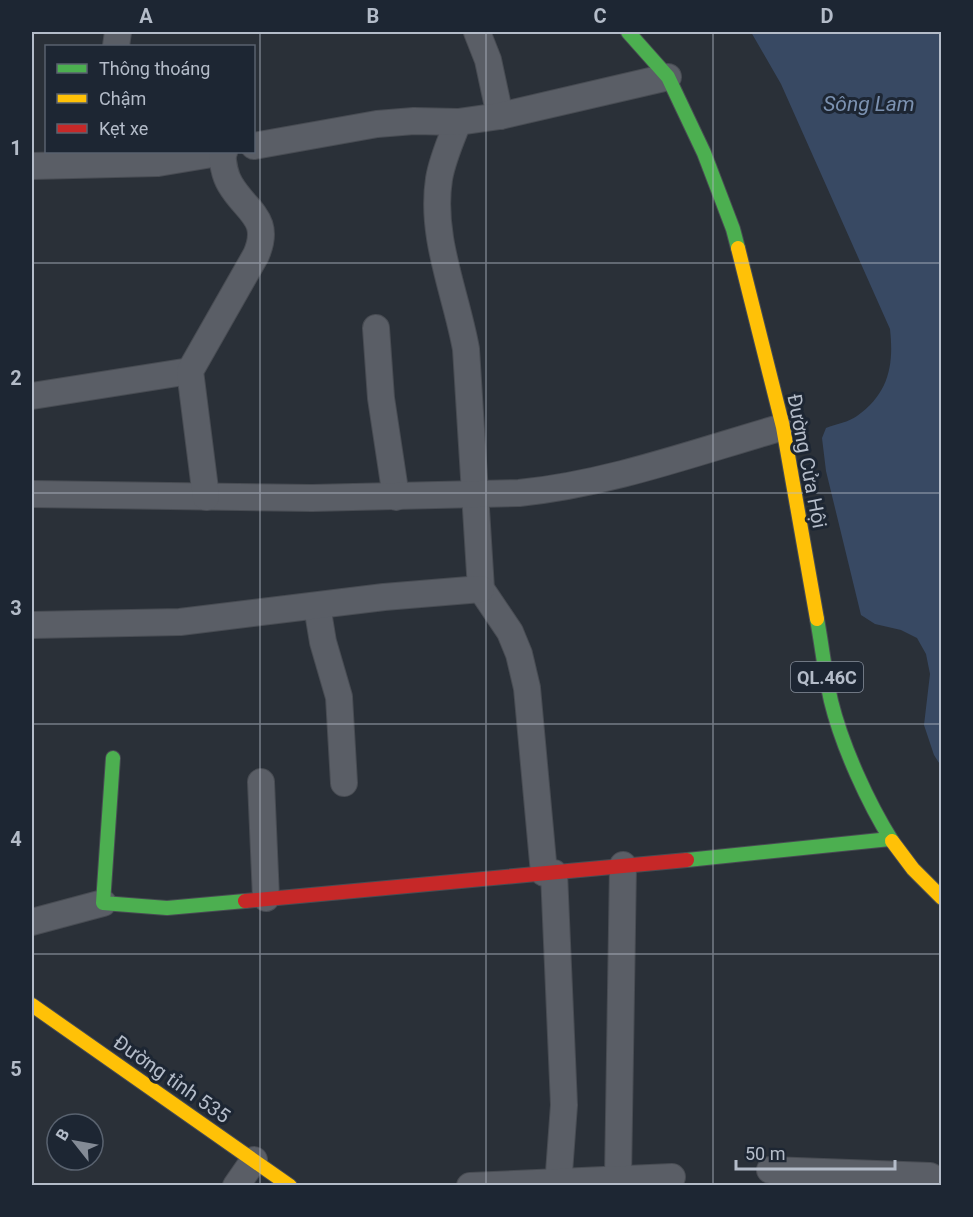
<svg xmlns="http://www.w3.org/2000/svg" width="973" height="1217" font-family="Roboto,sans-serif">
<rect width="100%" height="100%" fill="#2a3038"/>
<path fill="#384963" d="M751,32H941V766L934,755L924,725L930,674L926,654L917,638L901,630L875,624L861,615L826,471L822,438L826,428C836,424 849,422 857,416C889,393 894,365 890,329L781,84Z"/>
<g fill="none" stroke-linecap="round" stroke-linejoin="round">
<defs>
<g id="street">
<path d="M477,32L488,60L500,116"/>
<path d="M116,46L118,32"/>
<path d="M458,122C451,140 442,160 439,179C430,237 456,293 466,349L481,589L510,632L519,654L527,688L544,873"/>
<path d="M254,146L377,124L414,121L458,122L500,116L668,77"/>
<path d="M32,166L158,163L224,152"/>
<path d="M376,328L381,398L396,497"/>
<path d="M32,396L190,371"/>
<path d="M32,494L312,498L519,493C609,484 696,452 783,427"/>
<path d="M206,497L190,371L256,255C272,218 246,212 230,184C224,174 223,163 222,152"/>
<path d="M317,606L323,642L339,697L344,783"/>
<path d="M32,625L180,622L384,597L481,589"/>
<path d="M261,782L266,898"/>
<path d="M554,873L564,1105L558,1186"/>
<path d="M32,922L103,903"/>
<path d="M770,1170L930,1176L939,1181L941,1186"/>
<path d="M618,1179L623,865"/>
<path d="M236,1186L254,1160"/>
<path d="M470,1186L672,1177"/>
</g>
<g id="fast">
<path d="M628,32L668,77L704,153L733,229L738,248"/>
<path d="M817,619C822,646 825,674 831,701C842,746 868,803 892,841"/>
<path d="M113,758L103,903L167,908L245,901"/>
<path d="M687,860L890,839"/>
</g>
<g id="slow">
<path d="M738,248L783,427L817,619"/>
<path d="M892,841L913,869L942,898"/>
<path d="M32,1005L290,1186"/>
</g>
<path id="jam" d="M245,901L687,860"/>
</defs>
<use href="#street" stroke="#484c53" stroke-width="28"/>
<use href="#fast" stroke="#484c53" stroke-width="16"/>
<use href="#slow" stroke="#484c53" stroke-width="16"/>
<use href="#jam" stroke="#484c53" stroke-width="16"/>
<use href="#street" stroke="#5a5e66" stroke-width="26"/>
<use href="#fast" stroke="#4caf50" stroke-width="14"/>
<use href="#slow" stroke="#ffc107" stroke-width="14"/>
<use href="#jam" stroke="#c62828" stroke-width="14"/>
</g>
<path fill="none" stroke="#b4bcc9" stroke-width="1.5" stroke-opacity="0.55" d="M260,32V1186M486,32V1186M713,32V1186M32,263H942M32,493H942M32,724H942M32,954H942"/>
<g text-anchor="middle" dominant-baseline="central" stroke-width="6" stroke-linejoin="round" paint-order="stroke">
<rect fill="#1d2633" stroke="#878f9c" stroke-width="1.5" x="791" y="662" width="72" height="30" rx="4.5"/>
<g font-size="18" font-weight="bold" fill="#b4bcc9">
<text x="827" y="677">QL.46C</text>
</g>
<g font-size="20" fill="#b4bcc9" stroke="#1d2633">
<text transform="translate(807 461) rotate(79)">Đường Cửa Hội</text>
<text transform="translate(172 1079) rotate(35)">Đường tỉnh 535</text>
</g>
<g font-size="21" font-style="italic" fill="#7c92b1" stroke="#1d2633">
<text x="869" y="104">Sông Lam</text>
</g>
</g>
<rect width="973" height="1217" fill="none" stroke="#1d2633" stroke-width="66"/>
<rect x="45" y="45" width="210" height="108" fill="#1d2633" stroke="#59626f" stroke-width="1.5"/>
<rect x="57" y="64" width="30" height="9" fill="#4caf50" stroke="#59626f" stroke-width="1.5"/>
<text x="99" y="75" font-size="18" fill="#b4bcc9">Thông thoáng</text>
<rect x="57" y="94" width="30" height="9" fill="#ffc107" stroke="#59626f" stroke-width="1.5"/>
<text x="99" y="105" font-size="18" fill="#b4bcc9">Chậm</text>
<rect x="57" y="124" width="30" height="9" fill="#c62828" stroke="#59626f" stroke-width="1.5"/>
<text x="99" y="135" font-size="18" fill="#b4bcc9">Kẹt xe</text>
<g transform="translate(75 1142) rotate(301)"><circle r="28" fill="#1d2633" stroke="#59626f" stroke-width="1.5"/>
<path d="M0-4.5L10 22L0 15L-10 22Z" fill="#848b96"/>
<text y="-9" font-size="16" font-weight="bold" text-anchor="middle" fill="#b4bcc9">B</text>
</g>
<path d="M736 1160v9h159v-9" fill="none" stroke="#b4bcc9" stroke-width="3"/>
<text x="745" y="1160" font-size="18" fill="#b4bcc9" stroke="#1d2633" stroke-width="4.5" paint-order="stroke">50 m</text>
<rect x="33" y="33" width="907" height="1151" fill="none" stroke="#b4bcc9" stroke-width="2"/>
<g font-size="20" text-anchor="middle" font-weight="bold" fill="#b4bcc9">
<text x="146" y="23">A</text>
<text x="373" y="23">B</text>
<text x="600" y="23">C</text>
<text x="827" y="23">D</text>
<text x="16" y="155">1</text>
<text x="16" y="385">2</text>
<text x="16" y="615">3</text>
<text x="16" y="846">4</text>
<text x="16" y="1076">5</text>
</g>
</svg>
